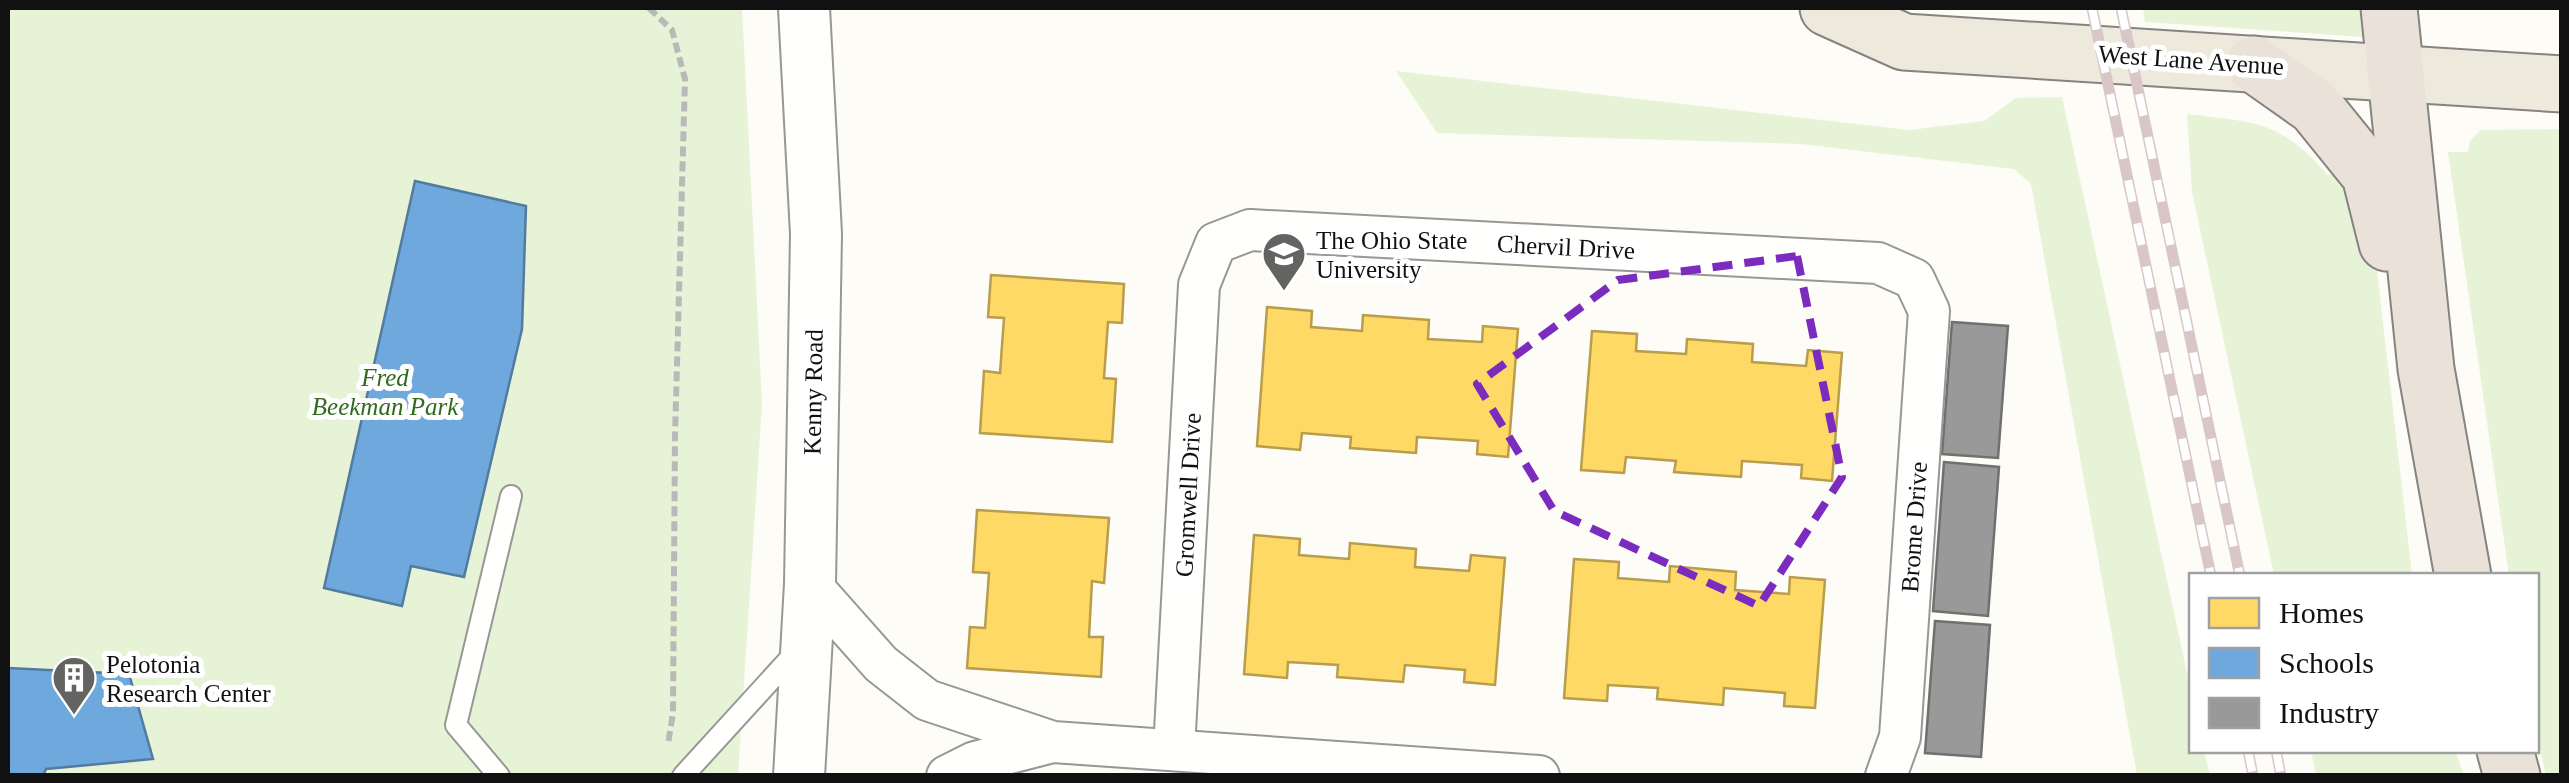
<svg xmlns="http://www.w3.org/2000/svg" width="2569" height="783" font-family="'Times New Roman',serif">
<rect width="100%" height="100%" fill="#fdfcf7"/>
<g fill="#e7f3d7">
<path d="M8,8H742L762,404L738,775H8Z"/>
<path d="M2143,8H2360L2372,14L2373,33L2364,37L2145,22Z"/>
<path d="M1396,71L1909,130L1984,121L2016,98L2062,97L2191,691L2192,750L2204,751L2210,775H2137L2031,184L2014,169L1801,144L1437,133Z"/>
<path d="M2187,114C2257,123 2278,119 2328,175L2348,164L2371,218L2412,575H2274L2192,192Z"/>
<path d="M2561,129L2562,775L2546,776L2536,730V576L2509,575L2448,152H2468L2470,141L2481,130Z"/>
<path d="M2311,751H2455L2464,775H2316Z"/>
</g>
<g fill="#ffd966" stroke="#b89d4c" stroke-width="2.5">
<path d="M991,275L1124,284L1122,323L1108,322L1104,378L1116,379L1112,442L980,433L984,371L1000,373L1004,318L988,317Z"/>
<path d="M1267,307L1312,311L1311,327L1362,331L1363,315L1429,320L1428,339L1482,342L1483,326L1518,329L1508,457L1477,454L1478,441L1417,437L1416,453L1350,448L1351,437L1302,433L1300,450L1257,446Z"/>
<path d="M1592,331L1637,334L1636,351L1686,354L1687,339L1753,344L1752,362L1806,366L1808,350L1842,353L1832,481L1801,478L1802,465L1742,461L1741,477L1674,472L1676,461L1626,457L1624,473L1581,470Z"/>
<path d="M977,510L1109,518L1104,583L1092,581L1089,637H1103L1101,677L967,668L970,627L985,628L989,573L973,572Z"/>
<path d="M1254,535L1300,539L1299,555L1349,559L1350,543L1416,549L1415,567L1469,571L1471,555L1505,558L1495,685L1464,682L1465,670L1405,665L1403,682L1337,677L1338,665L1288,662L1287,678L1244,674Z"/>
<path d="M1574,559L1619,562L1618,578L1669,582L1670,566L1736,572L1735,590L1789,594L1790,577L1825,580L1815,708L1784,706L1785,693L1724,688L1723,705L1657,699L1658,688L1608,685L1607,701L1564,698Z"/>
</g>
<g fill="#6fa8dc" stroke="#537b9f" stroke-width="2.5">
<path d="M415,181L526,206L522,329L464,577L411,566L402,606L324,588Z"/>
<path d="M8,668L129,674L153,759L46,769L43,776H8Z"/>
</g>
<g fill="#999" stroke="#707070" stroke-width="2.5">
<path d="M1952,322L2008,326L1998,458L1942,454Z"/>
<path d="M1944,462L1999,467L1988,616L1933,611Z"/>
<path d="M1935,621L1990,625L1981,757L1925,753Z"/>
</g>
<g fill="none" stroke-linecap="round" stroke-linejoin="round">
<defs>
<g id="service">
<path d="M499,776L456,725L511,496"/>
<path d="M683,776L797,651"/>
</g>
<g id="minor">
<path d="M810,584L881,664L927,700L1053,742L1539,776"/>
<path d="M1174,750L1199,285L1216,243L1250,230L1878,263L1914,279L1929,311L1900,737L1886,776"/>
<path d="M947,776L975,762L1049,743"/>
</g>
<path id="tertiary" d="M799,776L810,584L816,234L804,8"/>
<path id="primary" d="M1828,8L1904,42L2562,84"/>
<g id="motorway">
<path d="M2389,8L2426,369L2463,576"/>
<path d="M2254,64L2315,107L2370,175L2387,243"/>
<path d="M2505,750L2512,776"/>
</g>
</defs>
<use href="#service" stroke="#979795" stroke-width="24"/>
<use href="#minor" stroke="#979795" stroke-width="44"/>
<use href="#tertiary" stroke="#979795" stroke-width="54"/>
<use href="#primary" stroke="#858482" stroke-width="59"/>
<use href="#motorway" stroke="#858482" stroke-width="59"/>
<path stroke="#b9b9b8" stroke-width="6" stroke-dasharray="10 5" stroke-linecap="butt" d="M649,8L672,30L685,79L675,436L673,713L668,744"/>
<use href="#service" stroke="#fffffe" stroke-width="20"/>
<use href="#minor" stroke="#fffffe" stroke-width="40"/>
<use href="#tertiary" stroke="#fffffe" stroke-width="50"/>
<use href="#primary" stroke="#ede9dc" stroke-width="55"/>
<use href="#motorway" stroke="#eae1d8" stroke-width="55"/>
<defs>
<g id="rail">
<path d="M2092,8L2211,576"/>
<path d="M2121,8L2240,576"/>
<path d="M2248,750L2253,776"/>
<path d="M2276,750L2281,776"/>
</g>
</defs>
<use href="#rail" stroke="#d9c6c7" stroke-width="11"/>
<use href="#rail" stroke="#fff" stroke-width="8" stroke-dasharray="22" stroke-linecap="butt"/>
</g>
<path fill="none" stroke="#7b2cbf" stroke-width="8" stroke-dasharray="20 12" stroke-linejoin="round" d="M1797,256L1842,477L1759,606L1554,511L1477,384L1618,280Z"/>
<defs>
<symbol id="university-pin" viewBox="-11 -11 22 30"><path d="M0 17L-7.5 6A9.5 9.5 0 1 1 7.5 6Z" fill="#646362" stroke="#fff"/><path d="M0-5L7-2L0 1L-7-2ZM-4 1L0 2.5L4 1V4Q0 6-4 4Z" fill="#fff"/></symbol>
<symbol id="building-pin" viewBox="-11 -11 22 30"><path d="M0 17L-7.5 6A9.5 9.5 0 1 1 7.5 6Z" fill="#646362" stroke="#fff"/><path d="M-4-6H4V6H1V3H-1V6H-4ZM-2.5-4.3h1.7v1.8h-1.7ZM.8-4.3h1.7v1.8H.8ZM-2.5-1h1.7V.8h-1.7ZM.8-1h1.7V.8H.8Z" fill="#fff"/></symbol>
</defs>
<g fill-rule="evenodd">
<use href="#university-pin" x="1259" y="229" width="50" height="68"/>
<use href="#building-pin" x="49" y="653" width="50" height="68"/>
</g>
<g text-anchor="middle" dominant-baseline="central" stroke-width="10" stroke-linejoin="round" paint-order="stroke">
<g font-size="25" fill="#111" stroke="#fff">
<text transform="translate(2191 60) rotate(4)">West Lane Avenue</text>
<text transform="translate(1566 247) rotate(3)">Chervil Drive</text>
<text transform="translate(813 392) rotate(-89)">Kenny Road</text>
<text transform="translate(1188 495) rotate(-87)">Gromwell Drive</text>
<text transform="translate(1914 527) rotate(-86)">Brome Drive</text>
</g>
<g font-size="25" fill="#111" stroke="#fff" text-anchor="start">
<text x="1316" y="240">The Ohio State<tspan x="1316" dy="29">University</tspan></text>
<text x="106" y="664">Pelotonia<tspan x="106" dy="29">Research Center</tspan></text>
</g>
<g font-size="25" font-style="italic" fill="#2f6b1f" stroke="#fff">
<text x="385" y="377">Fred<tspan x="385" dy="29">Beekman Park</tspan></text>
</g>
</g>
<rect width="2569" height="783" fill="none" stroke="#111111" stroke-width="20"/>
<rect x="2189" y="573" width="350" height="180" fill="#ffffff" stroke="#a0a0a0" stroke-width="2.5"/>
<rect x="2209" y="598" width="50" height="30" fill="#ffd966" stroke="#a0a0a0" stroke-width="2.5"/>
<text x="2279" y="623" font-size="30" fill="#111111">Homes</text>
<rect x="2209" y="648" width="50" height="30" fill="#6fa8dc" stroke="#a0a0a0" stroke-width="2.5"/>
<text x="2279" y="673" font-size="30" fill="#111111">Schools</text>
<rect x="2209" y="698" width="50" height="30" fill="#999999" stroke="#a0a0a0" stroke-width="2.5"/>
<text x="2279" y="723" font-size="30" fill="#111111">Industry</text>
</svg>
